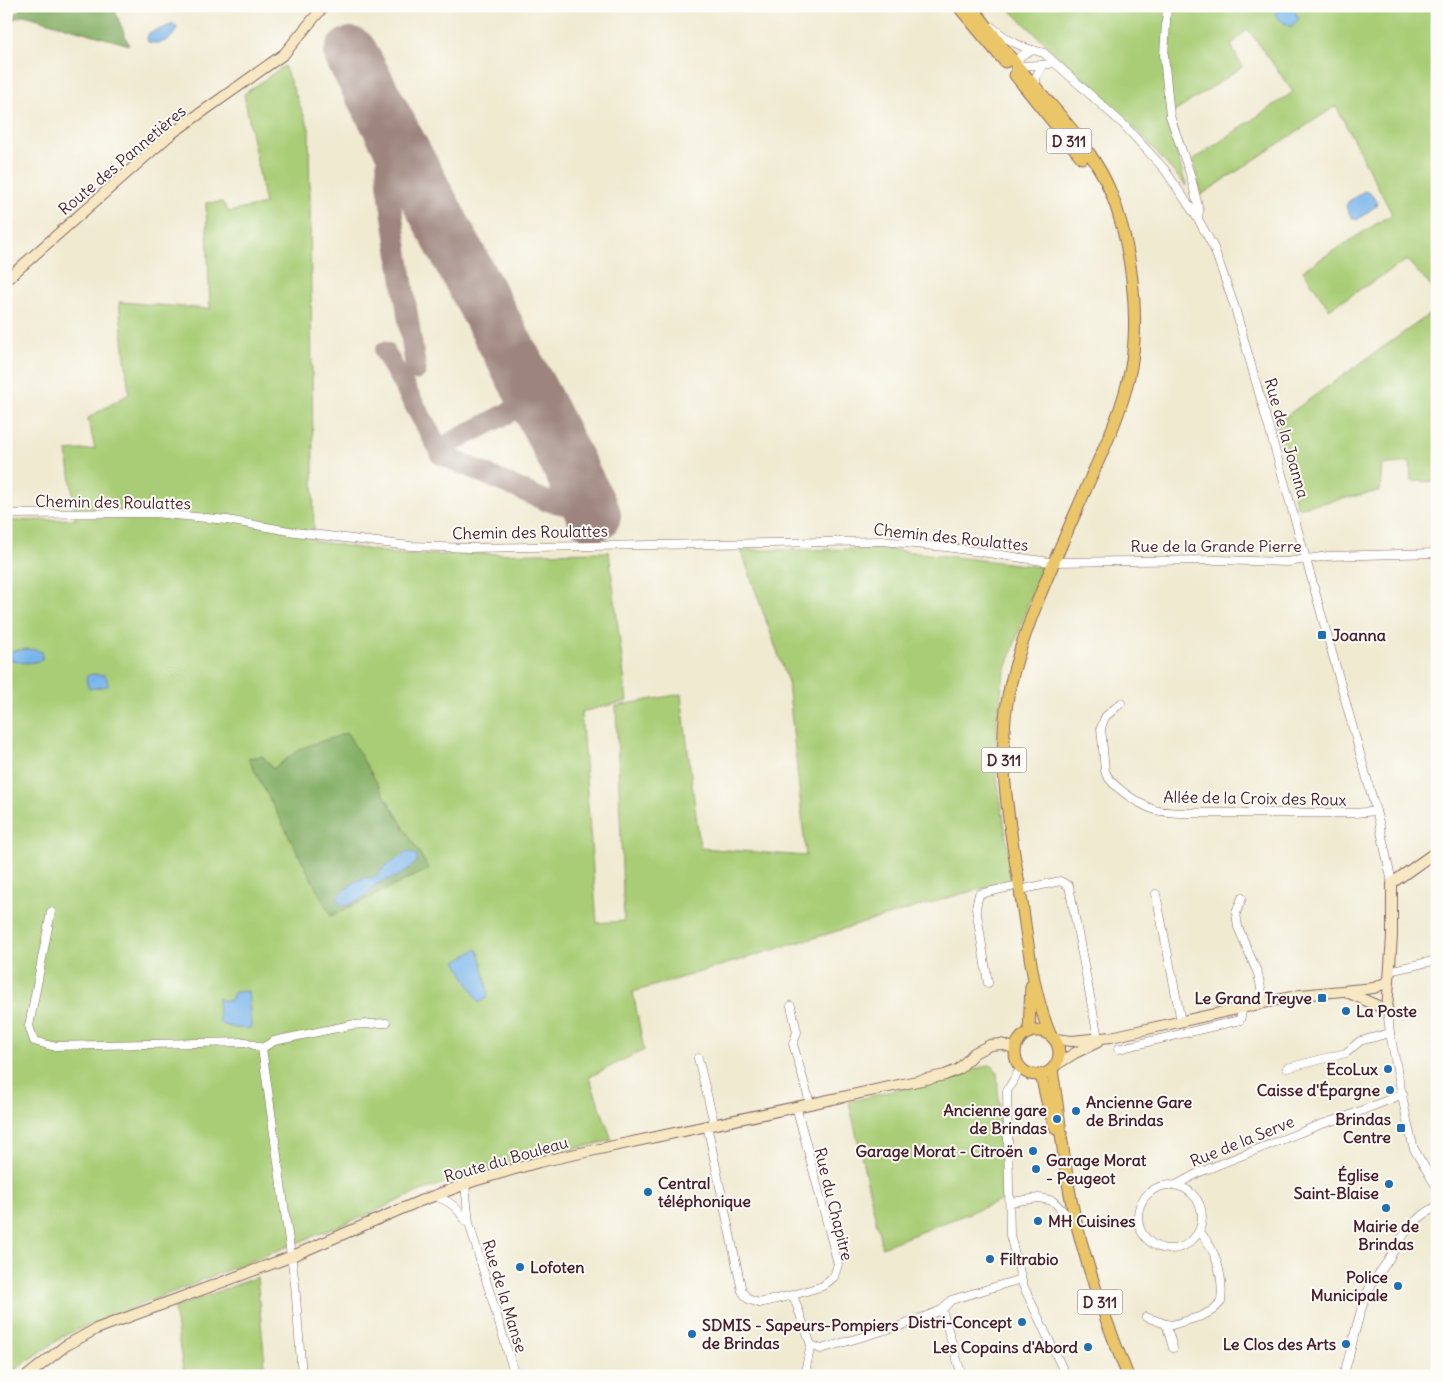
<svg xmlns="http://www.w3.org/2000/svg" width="1443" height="1382" font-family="Delius,sans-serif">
<rect width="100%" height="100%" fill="#fdfcf7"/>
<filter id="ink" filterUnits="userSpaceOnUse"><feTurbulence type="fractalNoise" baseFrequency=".02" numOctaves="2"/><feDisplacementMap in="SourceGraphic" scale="10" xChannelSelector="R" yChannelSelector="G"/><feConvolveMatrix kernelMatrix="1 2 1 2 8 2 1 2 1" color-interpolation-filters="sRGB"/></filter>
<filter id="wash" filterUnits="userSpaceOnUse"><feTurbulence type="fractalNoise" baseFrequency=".0096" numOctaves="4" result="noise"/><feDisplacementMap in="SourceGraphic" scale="20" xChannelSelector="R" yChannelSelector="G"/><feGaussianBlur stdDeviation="1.12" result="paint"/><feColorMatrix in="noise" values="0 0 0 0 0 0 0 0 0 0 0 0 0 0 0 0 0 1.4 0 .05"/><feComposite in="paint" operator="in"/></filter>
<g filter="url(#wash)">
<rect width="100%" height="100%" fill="#f0ead1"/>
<g fill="#a9cd76" stroke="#7a7650">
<path d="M1006,6H1437V293L1407,260L1329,309L1303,270L1392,214L1336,106L1201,195L1193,160L1293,92L1248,29L1231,45L1242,67L1167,117L1186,186L1141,135Z"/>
<path d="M284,66L309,128L314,541L404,555L609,552L627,701L581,712L597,923L624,921L616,706L681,694L700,848L806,856L788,682L741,550L886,549L1041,567L1004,675L997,720L996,770L1013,881L961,894L633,992L644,1050L589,1077L612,1140L471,1174L418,1192L362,1217L67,1334L6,1376V521L76,519L67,451L95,449L88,418L129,394L119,302L210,309L206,203L222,202L229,212L265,204L244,94Z"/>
<path d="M1437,309V482L1411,481L1410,462L1382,465L1380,491L1297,508L1276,423Z"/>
<path d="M991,1065L997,1071L1005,1199L882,1247L849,1102Z"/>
<path d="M257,1277L265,1365L259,1368L260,1376H184L174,1308Z"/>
</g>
<g fill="#86b067" stroke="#686849">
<path d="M20,6H113L129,45L24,15L10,21L20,9Z"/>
<path d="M347,733L429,869L331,916L248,758L263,756L273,769L301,748Z"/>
</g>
<g fill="#79b5eb" stroke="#626a8b">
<path d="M1279,6C1288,6 1296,9 1299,19L1291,27L1285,24L1275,15Z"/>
<path d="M174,24L177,27C173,41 161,45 148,42L147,38L149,33Z"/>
<path d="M1364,191L1370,193L1377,202L1376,206L1357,220L1351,217L1346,207L1348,202Z"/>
<path d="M28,649L37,650L42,652V659C35,664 17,664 10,659V653L12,651Z"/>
<path d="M92,674L104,675L107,678L108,686L89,689L86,680L87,676Z"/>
<path d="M408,852L417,855V862L401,875L376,884L361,899L346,906L340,904L338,901V896C347,888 360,875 373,878L378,874L385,866Z"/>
<path d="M477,949L481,958L488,992L487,998L479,1003L456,961Z"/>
<path d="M248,991L251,1025L250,1028C240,1029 227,1028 219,1022L218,997L222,1000L229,1001L235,992Z"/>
</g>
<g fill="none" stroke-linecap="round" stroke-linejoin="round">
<g stroke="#9d847e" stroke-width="21">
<path d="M391,128C386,148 386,167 388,187L416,370"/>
<path d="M385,352L439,449L535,399"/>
<path d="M440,454L544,500L566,505H588"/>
</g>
<path stroke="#9d847e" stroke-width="54" d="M351,54L535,399L594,515"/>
</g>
</g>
<g filter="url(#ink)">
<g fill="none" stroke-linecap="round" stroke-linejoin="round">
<defs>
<g id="street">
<path d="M1167,6L1164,56L1170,116L1190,174L1199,210L1198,219"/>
<path d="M992,27C1009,42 1023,48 1044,53L1124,125L1165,170L1198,219L1214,248L1235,308L1306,559L1379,822L1392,883"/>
<path d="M1017,66L1020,56L1033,50"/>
<path d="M1016,68L1017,66L1042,65L1055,63"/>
<path d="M1036,87V77L1042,65"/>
<path d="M6,514L154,513L227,520L295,532L410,546L469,548L882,541L946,547L1050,562L1217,560L1287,562L1328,556L1437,553"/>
<path d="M1121,703L1105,717L1101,728L1105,771C1110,786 1140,805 1155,810C1162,812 1171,812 1179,813H1355L1376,811"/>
<path d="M1020,890L1060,881L1069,886L1098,1038"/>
<path d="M1156,894L1181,1021"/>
<path d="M1242,898L1236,913L1238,927L1258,974L1264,1002"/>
<path d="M51,912L29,1026L34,1041L52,1046L246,1042L262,1048L295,1284L302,1376"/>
<path d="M1389,971L1437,960"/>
<path d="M988,983L976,908L979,894L1019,885"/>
<path d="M791,1006L797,1032L793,1044L810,1103"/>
<path d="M1387,1010L1390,1033L1408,1126L1414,1149L1437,1188"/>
<path d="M262,1048L274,1041L351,1025L386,1023"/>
<path d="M1118,1049L1240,1020L1243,1007"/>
<path d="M698,1058L714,1123"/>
<path d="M1287,1068L1346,1053L1360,1041L1390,1033"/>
<path d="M1020,1069L1007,1091L1010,1235L1023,1285L1066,1376"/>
<path d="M707,1125L742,1291L748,1299L759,1303L793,1295L823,1286L834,1277L838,1264L796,1106"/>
<path d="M465,1184L469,1223L515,1376"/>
<circle cx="1170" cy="1217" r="32"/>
<path d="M1176,1185L1200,1172L1319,1125L1348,1116L1403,1094"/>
<path d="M434,1196C450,1200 458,1209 467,1222"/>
<path d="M1010,1202L1039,1198L1053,1201L1077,1225"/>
<path d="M793,1295L811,1345L821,1349L906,1324L942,1310"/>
<path d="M1146,1317L1166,1324L1172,1325L1202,1316L1213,1310L1221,1302C1224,1277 1216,1249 1199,1231"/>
<path d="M1166,1324L1173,1348"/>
<path d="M809,1376L806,1367L811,1345"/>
<path d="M962,1376L942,1310L951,1300L1021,1279"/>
<path d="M1343,1376C1353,1348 1356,1318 1368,1291C1374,1279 1382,1270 1389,1259C1405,1232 1408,1223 1437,1206"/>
</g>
<g id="secondary">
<path d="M6,280L171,134L284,54L324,6"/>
<path d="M1349,993L1387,1010L1392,936V883L1437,851"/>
<path d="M1055,1039L1072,1041L1111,1037L1300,995L1374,988L1389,981"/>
<path d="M1056,1065L1075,1053L1098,1042"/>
<path d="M27,1376L65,1346L96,1329L290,1257L420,1201L474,1181L539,1162L945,1075L959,1069L974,1053L990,1045L1001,1044L1014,1048"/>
</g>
<g id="primary">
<path d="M958,6L1005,62"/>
<path d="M971,6C988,26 1002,48 1019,68C1049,103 1094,149 1111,193C1131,243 1140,314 1131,367C1124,406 1107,442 1091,477C1064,541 1029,611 1012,678C992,753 1012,835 1023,910C1029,951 1034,996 1050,1034"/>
<path d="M1015,75L1082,158"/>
<circle cx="1037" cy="1053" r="22"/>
<path d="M1029,1032L1031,986"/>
<path d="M1052,1070C1060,1116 1063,1163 1073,1209C1086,1266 1106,1322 1128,1376"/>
<path d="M1041,1075L1049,1110L1056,1129"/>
</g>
</defs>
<use href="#street" stroke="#846665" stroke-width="9"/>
<use href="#secondary" stroke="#846665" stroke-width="12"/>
<use href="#primary" stroke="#846665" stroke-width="13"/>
<use href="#street" stroke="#fff" stroke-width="8"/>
<use href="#secondary" stroke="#f7e8c3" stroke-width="10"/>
<use href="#primary" stroke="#eac669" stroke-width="11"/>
</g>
</g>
<g fill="#1f6fb2" stroke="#fdfcf7" stroke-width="2">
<rect x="1317" y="630" width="10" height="10" rx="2.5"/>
<rect x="1317" y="993" width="10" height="10" rx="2.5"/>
<circle cx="1346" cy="1011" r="5"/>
<circle cx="1388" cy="1069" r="5"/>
<circle cx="1390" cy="1090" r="5"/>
<circle cx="1076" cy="1111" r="5"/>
<circle cx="1057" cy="1119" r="5"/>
<rect x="1396" y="1123" width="10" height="10" rx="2.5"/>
<circle cx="1033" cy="1151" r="5"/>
<circle cx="1036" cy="1169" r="5"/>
<circle cx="1389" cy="1184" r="5"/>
<circle cx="648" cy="1192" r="5"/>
<circle cx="1386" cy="1208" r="5"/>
<circle cx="1038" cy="1221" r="5"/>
<circle cx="990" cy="1259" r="5"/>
<circle cx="520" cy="1267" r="5"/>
<circle cx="1398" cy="1286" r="5"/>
<circle cx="1022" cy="1322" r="5"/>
<circle cx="692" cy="1334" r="5"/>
<circle cx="1346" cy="1344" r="5"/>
<circle cx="1088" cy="1347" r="5"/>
</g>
<g text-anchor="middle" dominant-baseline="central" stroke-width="4" stroke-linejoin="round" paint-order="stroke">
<g fill="#fdfcf7" stroke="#806168" stroke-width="1">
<rect x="1046.5" y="128.5" width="45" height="25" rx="4"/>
<rect x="981.5" y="747.5" width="45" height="25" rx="4"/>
<rect x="1077.5" y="1289.5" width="45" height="25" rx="4"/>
</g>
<g font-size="15" font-weight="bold" fill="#4a1f2b">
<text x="1069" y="141">D 311</text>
<text x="1004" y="760">D 311</text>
<text x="1100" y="1302">D 311</text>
</g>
<g font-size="16" fill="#4a1f2b" stroke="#fdfcf7">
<text transform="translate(122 160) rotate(-40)">Route des Pannetières</text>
<text transform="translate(1287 438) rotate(74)">Rue de la Joanna</text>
<text transform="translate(113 502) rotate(1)">Chemin des Roulattes</text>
<text transform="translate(530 532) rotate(-1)">Chemin des Roulattes</text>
<text transform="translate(951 537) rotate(6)">Chemin des Roulattes</text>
<text x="1216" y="546">Rue de la Grande Pierre</text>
<text transform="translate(1255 798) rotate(1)">Allée de la Croix des Roux</text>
<text transform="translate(1242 1141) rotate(-22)">Rue de la Serve</text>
<text transform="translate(506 1159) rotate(-16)">Route du Bouleau</text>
<text transform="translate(834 1204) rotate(76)">Rue du Chapitre</text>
<text transform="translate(505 1296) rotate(73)">Rue de la Manse</text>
</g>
<g font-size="16" font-weight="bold" fill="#4a1f2b" stroke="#fdfcf7" text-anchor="end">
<text x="1332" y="635" text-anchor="start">Joanna</text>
<text x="1312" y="998">Le Grand Treyve</text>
<text x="1356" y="1011" text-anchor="start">La Poste</text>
<text x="1378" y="1069">EcoLux</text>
<text x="1380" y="1090">Caisse d'Épargne</text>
<text x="1086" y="1102" text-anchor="start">Ancienne Gare<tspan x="1086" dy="18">de Brindas</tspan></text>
<text x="1047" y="1110">Ancienne gare<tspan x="1047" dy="18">de Brindas</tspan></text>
<text x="1391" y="1119">Brindas<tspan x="1391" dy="18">Centre</tspan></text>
<text x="1023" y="1151">Garage Morat - Citroën</text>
<text x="1046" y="1160" text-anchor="start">Garage Morat<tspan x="1046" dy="18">- Peugeot</tspan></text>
<text x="1379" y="1175">Église<tspan x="1379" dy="18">Saint-Blaise</tspan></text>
<text x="658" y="1183" text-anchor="start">Central<tspan x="658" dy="18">téléphonique</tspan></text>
<text x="1048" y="1221" text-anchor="start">MH Cuisines</text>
<text x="1386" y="1226" text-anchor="middle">Mairie de<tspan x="1386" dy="18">Brindas</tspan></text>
<text x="1000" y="1259" text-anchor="start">Filtrabio</text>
<text x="530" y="1267" text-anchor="start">Lofoten</text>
<text x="1388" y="1277">Police<tspan x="1388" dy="18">Municipale</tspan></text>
<text x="1012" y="1322">Distri-Concept</text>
<text x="702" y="1325" text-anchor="start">SDMIS - Sapeurs-Pompiers<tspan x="702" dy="18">de Brindas</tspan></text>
<text x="1336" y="1344">Le Clos des Arts</text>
<text x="1078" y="1347">Les Copains d'Abord</text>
</g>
</g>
<rect width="1443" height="1382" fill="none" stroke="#fdfcf7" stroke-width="25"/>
</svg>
